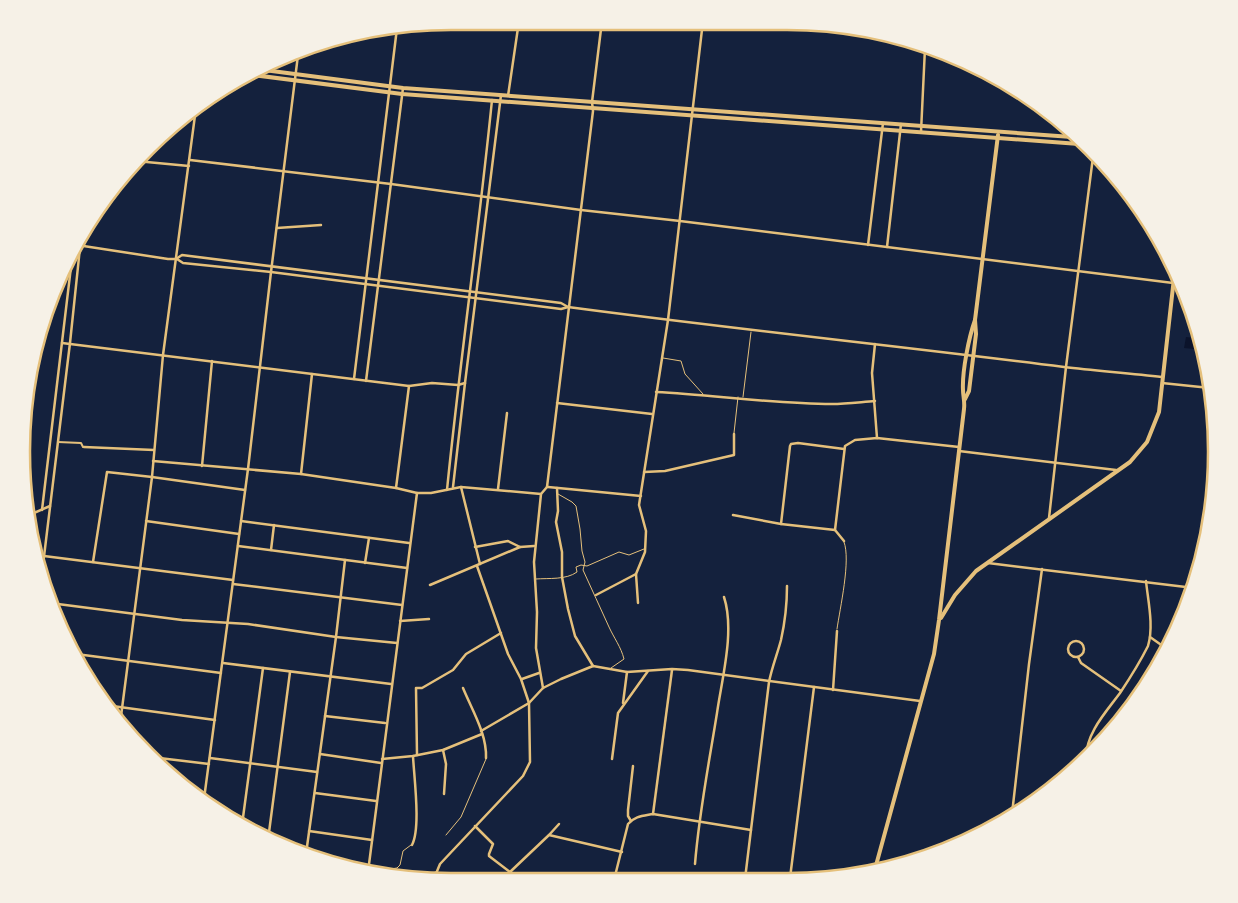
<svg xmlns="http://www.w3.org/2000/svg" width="1238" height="903" font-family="Mulish,sans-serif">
<rect width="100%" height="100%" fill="#14213d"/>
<path fill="#0b132b" d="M1186,337L1202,339L1204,350L1184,348Z"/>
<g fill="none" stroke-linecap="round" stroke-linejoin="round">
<g stroke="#e5c07b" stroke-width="1">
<path d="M663,358L681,361L685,374L703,394"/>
<path d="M743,397L751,332"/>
<path d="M734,433L738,397"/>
<path d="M558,494L572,502L576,506L580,529L582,551L585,562L583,570C592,589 600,608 609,627C614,638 621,647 624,659L611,668"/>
<path d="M536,579C549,578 566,580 577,572L576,567L581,565L587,566L619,552L629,555L644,549"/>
<path d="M837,629C840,608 851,560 844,542"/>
<path d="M446,835L461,817L486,759"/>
<path d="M370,872L397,868L400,865L403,851L411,845"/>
<path d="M420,880L427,874L436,872"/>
<path d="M502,880L510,872"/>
</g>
<path stroke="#e5c07b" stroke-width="2" d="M58,442L81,443L83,447"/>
<g stroke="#e5c07b" stroke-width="2.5">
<path d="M508,96L519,21"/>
<path d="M921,132L925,48"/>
<path d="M190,160L391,184L581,210L680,221L1173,283"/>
<path d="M136,161L189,166"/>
<path d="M277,228L321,225"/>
<path d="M77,245L168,259H176L182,255C309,271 435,287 561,303L568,307C733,329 899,346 1064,367C1097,371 1130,373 1162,377"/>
<path d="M868,245L883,123"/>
<path d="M887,247L901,124"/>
<path d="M177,259L183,263L271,272L561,309L568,307"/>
<path d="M1174,278L1179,279"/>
<path d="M62,343L409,386L432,383L458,385L465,383"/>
<path d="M875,344L872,373L877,438"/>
<path d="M354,379L397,28"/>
<path d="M366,381L403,88"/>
<path d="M1162,383L1210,388"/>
<path d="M656,392C715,395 773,404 832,404C846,404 861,402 875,401"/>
<path d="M557,403L652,414"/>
<path d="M84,447L154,450"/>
<path d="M959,451L1116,470"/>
<path d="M153,461L301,474L396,488L417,493H431L461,487L541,494"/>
<path d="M202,466L212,361"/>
<path d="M644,472L665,471L734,455V434"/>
<path d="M301,474L312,374"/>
<path d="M453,487L465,383L501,95"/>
<path d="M461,487L480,564"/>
<path d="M547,487L593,111L592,102L602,21"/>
<path d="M548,487L641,496"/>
<path d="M396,488L409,386"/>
<path d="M557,488L558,511L556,522L562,552V577L568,609L575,636L593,666"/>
<path d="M498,489L507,413"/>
<path d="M447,490C460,360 479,230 492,100"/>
<path d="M42,510L73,250"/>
<path d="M733,515L781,524L835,530"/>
<path d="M27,516L50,506"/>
<path d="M1049,518L1066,367L1093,157"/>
<path d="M146,521L239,534"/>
<path d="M241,521L409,543"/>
<path d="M781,524L790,446L791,444L798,443L844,449"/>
<path d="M844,541L835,530L845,446L855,440L877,438L959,447"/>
<path d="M238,546L407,568"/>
<path d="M475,547L508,541L520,547L534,546"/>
<path d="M271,550L274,525"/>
<path d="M44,556L233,580"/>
<path d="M93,562L107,472L152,477L245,490"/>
<path d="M365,563L369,538"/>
<path d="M988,563L1194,588"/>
<path d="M42,573L70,343L81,238"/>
<path d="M233,584L402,605"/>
<path d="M430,585L520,547"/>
<path d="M596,595L636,574"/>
<path d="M50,603L182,620L248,624L336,637L397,643"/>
<path d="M638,603L636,574L645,552L646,531L639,505L668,320L703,21"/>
<path d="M400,621L429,619"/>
<path d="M1150,637L1167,649"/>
<circle cx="1076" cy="649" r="8"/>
<path d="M76,654L221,673"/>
<path d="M1078,657L1081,663L1121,691"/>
<path d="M223,663L391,684"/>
<path d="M522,679L539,673"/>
<path d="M463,688C472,710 487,734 486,758"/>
<path d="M543,688L536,648L537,612L534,562L541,494L547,487"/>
<path d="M833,690L837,631"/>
<path d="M623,703L627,672"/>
<path d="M105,705L215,720"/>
<path d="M325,716L385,723"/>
<path d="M120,724L152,477L163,355L196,108"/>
<path d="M481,731L529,703L543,688L561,679L593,666L627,672L672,669L688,670L920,701"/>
<path d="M443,750L446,764L444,794"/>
<path d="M320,754L381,763"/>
<path d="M417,755L416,688H422L453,670L466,654L501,633"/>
<path d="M151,757L209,764"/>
<path d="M210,758L317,772"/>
<path d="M1086,758C1086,733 1106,712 1120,693C1130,678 1140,662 1148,646C1154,626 1148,601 1146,581"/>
<path d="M382,759L413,756L443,750L482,734"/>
<path d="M612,759L618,713L648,671"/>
<path d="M315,793L376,801"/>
<path d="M204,799L248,469L271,272L298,55"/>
<path d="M653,814L672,670"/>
<path d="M1012,814L1029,664L1042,569"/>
<path d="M631,821L628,816V810L633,766"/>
<path d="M242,825L263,668"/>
<path d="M475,826L493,844L489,854V856L510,872L518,880"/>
<path d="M309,831L372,840"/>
<path d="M549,835L559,824"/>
<path d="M268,840L290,672"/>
<path d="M412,845C421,828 414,777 413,756"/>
<path d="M306,854L336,637L345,560"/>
<path d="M695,864C699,813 709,763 717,713C722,678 735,631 724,597"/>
<path d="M368,872L417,493"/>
<path d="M510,872L549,835L622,852"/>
<path d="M790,878L814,687"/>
<path d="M745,879L769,682C772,667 777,655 781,640C785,622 787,604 787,586"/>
<path d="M614,880L628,824C635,816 642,816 653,814L751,830"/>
<path d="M433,881L440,864L523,776L530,762L529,703L521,679L508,654L477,566"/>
</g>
<g stroke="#e5c07b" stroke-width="4">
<path d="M264,70L403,88L1072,137"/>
<path d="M253,75L402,94L1079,144"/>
<path d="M965,399L969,391L976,334L975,320L998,135"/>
<path d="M941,618L955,595L976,571L1130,462L1147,442L1159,412L1175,269"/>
<path d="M875,869L934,654L939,620L964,409C965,402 963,396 963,390C962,371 969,337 975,320"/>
</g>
</g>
<path d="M0 0H1238V903H0ZM451 30H787A421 421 0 0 1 1208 451V452A421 421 0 0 1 787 873H451A421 421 0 0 1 30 452V451A421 421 0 0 1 451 30Z" fill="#f6f1e7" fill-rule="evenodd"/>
<path fill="none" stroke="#e5c07b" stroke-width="2.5" d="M451 30H787A421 421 0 0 1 1208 451V452A421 421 0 0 1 787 873H451A421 421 0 0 1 30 452V451A421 421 0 0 1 451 30Z"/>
</svg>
